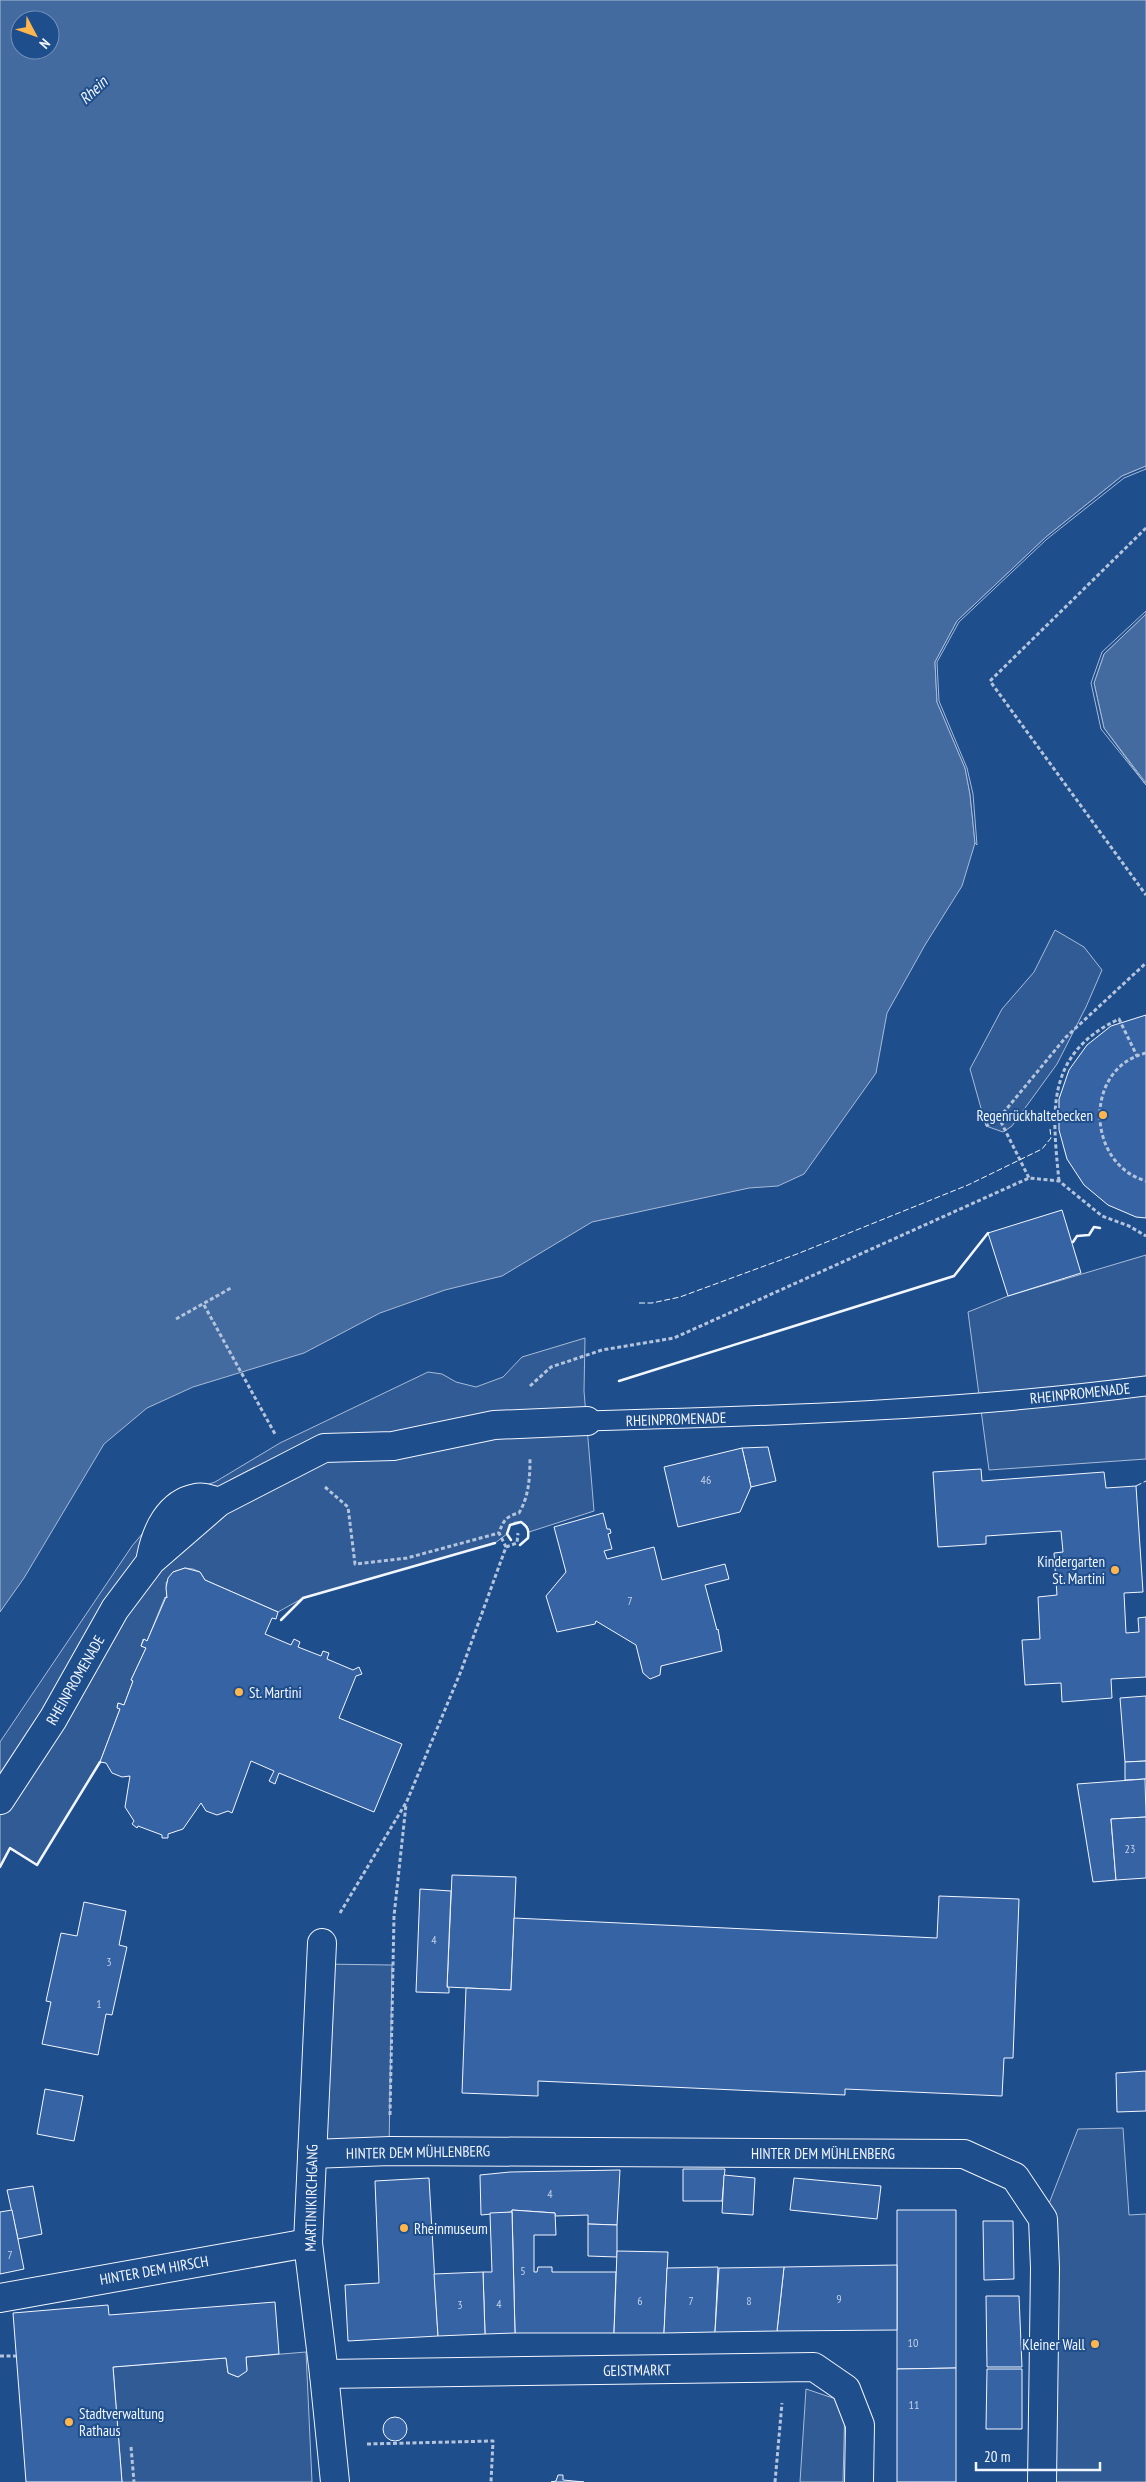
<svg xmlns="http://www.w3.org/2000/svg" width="1146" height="2482" font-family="'PT Sans Narrow',sans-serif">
<rect width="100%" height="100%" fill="#1f4e8c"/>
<g fill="#305b95" stroke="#a8bbd7">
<path d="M1055,930L1084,947L1102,970L1086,1007L1057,1064L1012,1126L1003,1132L986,1126L970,1069L1002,1009L1034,972Z"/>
<path d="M1146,1255V1459L989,1470L968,1312L1008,1296Z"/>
<path d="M585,1338L584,1391L594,1511L529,1532L527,1526L521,1522H515L510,1525L507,1534L495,1543L303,1598L278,1612L205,1580L200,1572L193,1569L185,1568L173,1572L166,1583L167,1598L165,1597L147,1641L143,1639L141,1646L146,1648L131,1680L133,1681L124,1705L118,1703L117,1707L120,1709L100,1762L37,1865L10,1849L0,1867V1742L132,1546L159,1514L186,1492L215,1482L280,1443L428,1372L442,1374L456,1382L476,1387L503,1377L522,1357Z"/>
<path d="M321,1964L392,1965L389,2150L318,2149Z"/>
<path d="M1123,2128L1129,2215L1146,2214V2482H1042L1043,2219L1078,2129Z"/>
<path d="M306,2352L312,2482H122L113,2367L226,2358L228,2373L238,2377L247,2370L246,2357Z"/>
<path d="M806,2389L845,2402L843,2482H800Z"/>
</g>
<g fill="#446ba0" stroke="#a8bbd7" fill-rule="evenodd">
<path d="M0,0H1146V466L1122,476L1046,537L957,621L935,662L937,702L965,768L970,794L975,843L962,886L925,945L887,1013L876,1073L804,1174L778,1186L749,1188L592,1222L502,1276L445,1290L380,1313L304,1353L193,1387L147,1408L104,1444L24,1578L0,1612ZM20,20H50V50H20Z"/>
<path d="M1146,614V783L1104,728L1094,683L1104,654Z"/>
</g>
<g fill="#1f4e8c" stroke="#a8bbd7">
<path d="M1146,466V469L1124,478L1047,539L959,622L937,662L939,701L967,768L973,794L977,845L975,843L970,794L965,768L937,702L935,662L957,621L1046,537L1122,476Z"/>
<path d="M1146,611V614L1104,654L1094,683L1104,728L1146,785L1101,729L1091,683L1102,652Z"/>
</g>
<g fill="#3563a3" stroke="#f2f6ff">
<path d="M1146,1015V1218L1136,1217L1108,1205L1084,1185L1067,1159L1059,1130V1099L1069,1070L1087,1045L1111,1026Z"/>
<path d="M1062,1210L1081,1273L1008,1296L988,1233Z"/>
<path d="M768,1447L776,1481L751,1487L742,1448Z"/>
<path d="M742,1448L751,1487L740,1512L678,1527L664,1467Z"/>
<path d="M981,1469L982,1481L1104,1472L1106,1488L1136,1486L1143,1592L1124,1593L1126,1633L1139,1632L1138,1618L1146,1617V1677L1111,1679L1112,1698L1062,1702L1061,1683L1025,1685L1022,1640L1040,1639L1038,1597L1057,1595L1054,1553L1063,1552L1061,1531L986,1536V1544L938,1547L933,1472Z"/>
<path d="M603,1513L607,1529H610L611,1533L608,1534L612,1549L604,1551L607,1559L654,1547L662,1580L725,1564L729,1579L705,1585L717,1630L718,1629L722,1651L661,1666L660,1675L650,1679L643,1673L636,1645L596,1621L595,1624L557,1632L546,1596L566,1572L554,1527Z"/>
<path d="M185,1568L200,1572L205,1580L278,1612L276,1619L272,1618L265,1634L291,1645L294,1639L300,1642L298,1647L321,1656L323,1651L329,1653L327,1659L353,1670L359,1667L362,1674L356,1676L339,1718L402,1744L374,1812L279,1773L275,1784L269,1781L274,1771L251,1761L232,1813L228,1811L217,1815L206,1811L201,1803L183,1829L168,1834V1838H162V1835L138,1826L137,1828L132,1824L134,1821L125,1807L130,1776L122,1777L112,1773L106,1763L100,1762L120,1709L117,1708L118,1703L124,1705L133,1681L131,1680L146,1648L141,1646L144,1639L147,1641L166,1597L167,1598L166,1588L168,1578L173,1572Z"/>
<path d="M1146,1696V1761L1125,1762L1120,1698Z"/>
<path d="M1146,1761V1779L1125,1780V1762Z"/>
<path d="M1145,1779L1146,1817L1111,1819L1116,1880L1093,1882L1077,1784Z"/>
<path d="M1146,1817V1878L1116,1880L1111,1819Z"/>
<path d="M452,1875L516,1877L511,1990L447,1987Z"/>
<path d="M420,1889L451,1891L447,1987L449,1988V1993L416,1992Z"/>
<path d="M939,1896L1019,1899L1013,2058H1004L1002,2096L845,2089V2095L538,2081V2096L462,2093L466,1988L511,1990L514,1918L937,1938Z"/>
<path d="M84,1902L126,1911L119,1945L127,1947L112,2015L106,2014L98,2055L42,2044L51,2002L46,2001L61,1933L77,1936Z"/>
<path d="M1146,2071V2111L1117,2112L1116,2073Z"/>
<path d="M45,2089L83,2096L74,2141L37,2134Z"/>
<path d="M683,2169H725L722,2201H683Z"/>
<path d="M620,2170L617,2225L588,2224V2215L555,2216V2213L512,2210V2212L481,2215L480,2175L510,2172Z"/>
<path d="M724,2175L755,2178L753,2215L722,2213Z"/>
<path d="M429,2178L438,2336L348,2341L345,2285L379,2283L375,2181Z"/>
<path d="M794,2178L881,2186L877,2219L790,2210Z"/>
<path d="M33,2186L42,2234L18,2239L7,2190Z"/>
<path d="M12,2210L24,2269L0,2274V2212Z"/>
<path d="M512,2210L555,2213L556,2235H534V2272H537L538,2267H552V2272H616L614,2333H515Z"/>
<path d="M897,2210H956V2368L897,2369Z"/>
<path d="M512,2212L515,2333L485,2334L483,2272H492L490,2213Z"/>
<path d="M983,2221H1013L1014,2279L984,2280Z"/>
<path d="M588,2224L617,2225V2257L588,2256Z"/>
<path d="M617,2251L668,2252L664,2333H614Z"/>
<path d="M897,2265V2330L777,2331L784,2267Z"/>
<path d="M718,2267L715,2332L664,2333L667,2268Z"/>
<path d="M784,2267L777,2331L715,2332L719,2268Z"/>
<path d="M483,2272L485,2334L438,2336L434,2274Z"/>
<path d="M986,2296H1019L1022,2367H987Z"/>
<path d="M275,2302L279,2354L246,2357L247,2371L238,2377L228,2373L226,2358L113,2367L122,2482H26L13,2313L108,2305L109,2315Z"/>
<path d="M956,2368V2482H897V2369Z"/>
<path d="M987,2369H1022V2429H986Z"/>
<circle cx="395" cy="2429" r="12"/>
<path d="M558,2475H563V2480L584,2482H551L556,2481Z"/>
</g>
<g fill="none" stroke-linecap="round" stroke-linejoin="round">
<defs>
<path id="lane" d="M587,1421C773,1416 961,1410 1146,1386"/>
<g id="street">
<path d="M151,1557C156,1531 169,1503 196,1498C203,1496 212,1500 219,1502"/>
<path d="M0,1800L53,1719L115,1609L151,1561L219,1502L324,1448L393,1446L494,1425L587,1421"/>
<path d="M322,1943L308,2243L324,2374L335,2482"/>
<path d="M312,2154L390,2151L964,2154L1015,2177L1043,2219L1045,2268L1042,2482"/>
<path d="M0,2298L308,2243"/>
<path d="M324,2374L814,2367L846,2389L860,2425L859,2482"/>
</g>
</defs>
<use href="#lane" stroke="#f2f6ff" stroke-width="21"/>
<use href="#street" stroke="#f2f6ff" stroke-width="30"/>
<g stroke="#b3c4dc" stroke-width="3" stroke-dasharray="4 2.5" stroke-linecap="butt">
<path d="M1146,528L990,681L1146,895"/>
<path d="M1146,1053C1083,1068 1086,1164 1146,1181"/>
<path d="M999,1118L1066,1037L1146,963"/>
<path d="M986,1126L999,1118L1029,1178"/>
<path d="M1059,1181C1052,1111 1045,1054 1119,1019L1137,1056"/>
<path d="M204,1305L275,1434"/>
<path d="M176,1319L231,1288"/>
<path d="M530,1386L551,1367L602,1350L674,1338L1029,1178L1059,1181L1102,1216L1129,1226L1146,1236"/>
<path d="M325,1487L348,1507L355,1564L407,1558L499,1533"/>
<path d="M506,1547L517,1543L518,1533"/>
<path d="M340,1913L407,1801L461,1671L506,1547L499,1533C503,1521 506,1516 519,1513C529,1496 530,1477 530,1458"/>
<path d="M390,2115L394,1916L406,1805"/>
<path d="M0,2356H16"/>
<path d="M367,2444L493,2441L491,2482"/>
<path d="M131,2447L134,2482"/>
<path d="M775,2482L782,2403"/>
</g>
<use href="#lane" stroke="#1f4e8c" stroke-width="19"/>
<use href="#street" stroke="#1f4e8c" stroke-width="28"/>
<g stroke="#f2f6ff" stroke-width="1" stroke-dasharray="6 2.5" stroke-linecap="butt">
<path d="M639,1303H652L680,1297L797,1254L968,1185L1042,1149L1051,1138L1050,1129"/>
<path d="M1136,1486L1146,1481"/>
</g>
<g stroke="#f2f6ff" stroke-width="2.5">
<path d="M1073,1242L1077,1236L1089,1235L1094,1227L1100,1228"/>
<path d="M619,1381L954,1276L988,1233"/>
<path d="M511,1540L507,1534L510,1525L521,1522C528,1527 529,1530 528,1538L520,1545"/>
<path d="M281,1620L303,1598L495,1543"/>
<path d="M0,1867L10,1848L37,1865L100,1762"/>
</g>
</g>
<g fill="#ffb74d" stroke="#1f4e8c" stroke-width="2">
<circle cx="1103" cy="1115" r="5"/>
<circle cx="1115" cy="1570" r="5"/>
<circle cx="239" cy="1692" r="5"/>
<circle cx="404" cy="2228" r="5"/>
<circle cx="1095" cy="2344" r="5"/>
<circle cx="69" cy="2422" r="5"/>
</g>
<g text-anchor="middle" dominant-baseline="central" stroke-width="4" stroke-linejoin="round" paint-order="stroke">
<g font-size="12" fill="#c3d1e8">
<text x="706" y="1479">46</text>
<text x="630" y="1600">7</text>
<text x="1130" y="1848">23</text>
<text x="434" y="1939">4</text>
<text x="109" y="1961">3</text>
<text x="99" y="2003">1</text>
<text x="550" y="2193">4</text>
<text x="10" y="2254">7</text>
<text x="523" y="2270">5</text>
<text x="839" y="2298">9</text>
<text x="640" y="2300">6</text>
<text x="691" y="2300">7</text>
<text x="749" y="2300">8</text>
<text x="499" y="2303">4</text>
<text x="460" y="2304">3</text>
<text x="913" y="2342">10</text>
<text x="914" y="2404">11</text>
</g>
<g font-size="15" fill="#f2f6ff" stroke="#1f4e8c" text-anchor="end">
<text x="1093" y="1115">Regenrückhaltebecken</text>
<text x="1105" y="1561">Kindergarten<tspan x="1105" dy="17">St. Martini</tspan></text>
<text x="249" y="1692" text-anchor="start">St. Martini</text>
<text x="414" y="2228" text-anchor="start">Rheinmuseum</text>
<text x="1085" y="2344">Kleiner Wall</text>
<text x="79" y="2413" text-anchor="start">Stadtverwaltung<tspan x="79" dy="17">Rathaus</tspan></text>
</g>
<g font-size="15" fill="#f2f6ff" stroke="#1f4e8c">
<text transform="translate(1080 1393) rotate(-6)">RHEINPROMENADE</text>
<text transform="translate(676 1419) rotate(-2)">RHEINPROMENADE</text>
<text transform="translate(75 1680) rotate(-60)">RHEINPROMENADE</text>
<text transform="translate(418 2152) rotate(-1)">HINTER DEM MÜHLENBERG</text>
<text x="823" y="2153">HINTER DEM MÜHLENBERG</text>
<text transform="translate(311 2198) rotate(-89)">MARTINIKIRCHGANG</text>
<text transform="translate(154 2270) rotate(-10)">HINTER DEM HIRSCH</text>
<text transform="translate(637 2370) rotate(-1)">GEISTMARKT</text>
</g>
<g font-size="16" font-style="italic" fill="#f2f6ff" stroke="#1f4e8c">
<text transform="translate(93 90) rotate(-44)">Rhein</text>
</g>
</g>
<g transform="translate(35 35) rotate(131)"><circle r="24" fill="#1f4e8c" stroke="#7391ba"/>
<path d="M0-4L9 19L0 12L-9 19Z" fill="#ffb74d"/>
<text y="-8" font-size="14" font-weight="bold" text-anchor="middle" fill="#f2f6ff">N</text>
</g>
<path d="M976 2462v8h124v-8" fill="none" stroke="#f2f6ff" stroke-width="2.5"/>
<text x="984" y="2462" font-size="15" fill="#f2f6ff" stroke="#1f4e8c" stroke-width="4" paint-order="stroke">20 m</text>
</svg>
